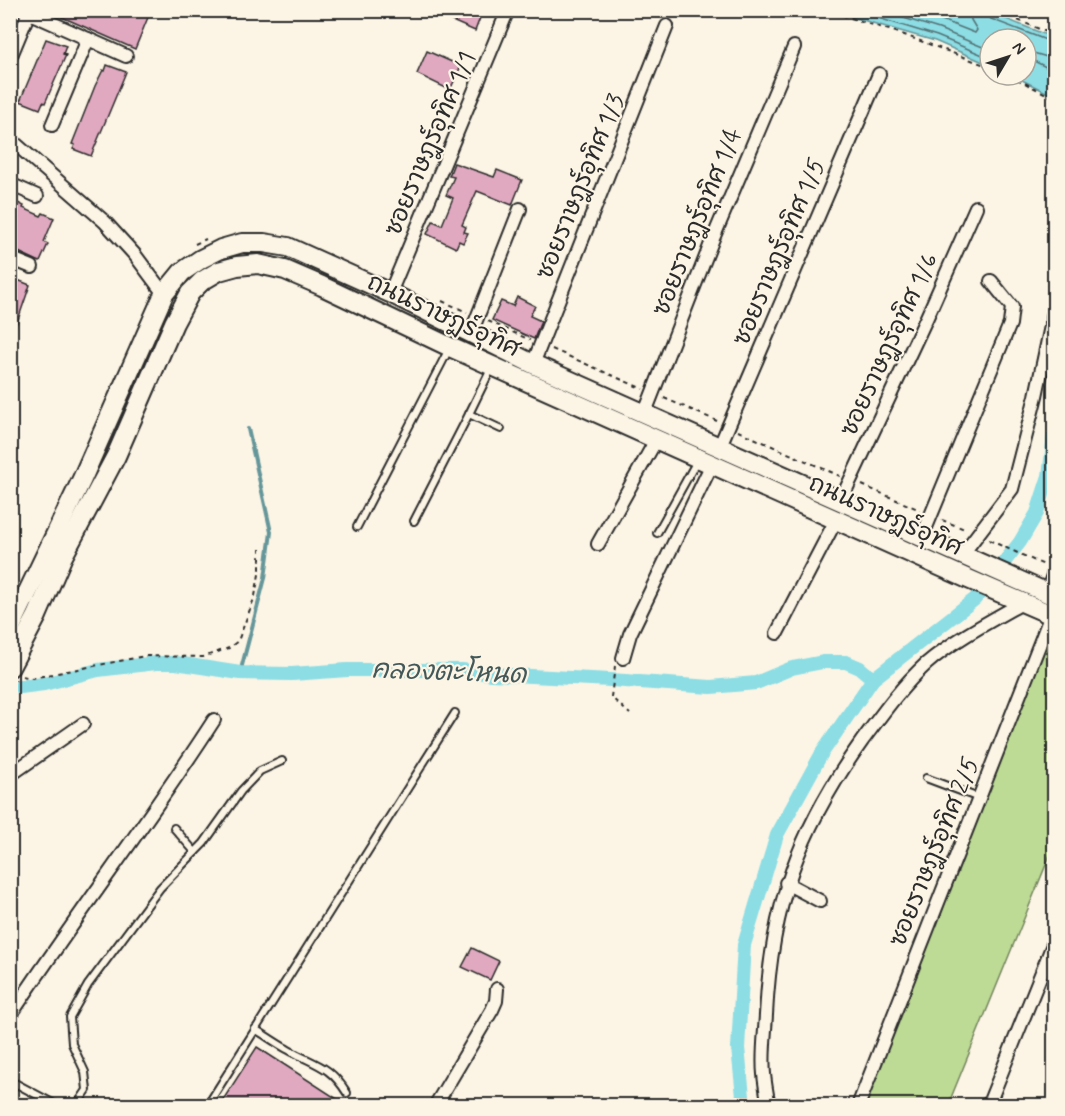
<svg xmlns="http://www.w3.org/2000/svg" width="1065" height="1116" font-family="Mynerve,'Playpen Sans Thai',sans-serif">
<rect width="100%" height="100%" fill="#fcf5e5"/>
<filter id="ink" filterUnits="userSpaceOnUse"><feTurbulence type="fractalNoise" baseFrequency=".0167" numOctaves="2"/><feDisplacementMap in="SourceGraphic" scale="12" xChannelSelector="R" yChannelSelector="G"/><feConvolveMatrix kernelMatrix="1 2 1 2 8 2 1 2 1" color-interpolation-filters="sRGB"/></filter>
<g filter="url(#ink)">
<path fill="#bddb94" stroke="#748360" stroke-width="1.5" d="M1051,627L1054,629V845L948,1105L856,1106Z"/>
<path fill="#8cdde4" stroke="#65969a" stroke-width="1.5" d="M831,11H986L1054,38V96L1012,75H1026V39H990V65L935,41Z"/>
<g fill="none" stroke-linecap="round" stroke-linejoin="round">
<g stroke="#527275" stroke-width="1.5">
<path d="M852,10L937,36L990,58"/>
<path d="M878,10L939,29L990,50"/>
<path d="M910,10L942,20L975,33L977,30L971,20L970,10"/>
<path d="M987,10V15L991,19L1054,43"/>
<path d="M1054,59L1030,52L1027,55L1028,58L1054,71"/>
</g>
<path stroke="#65969a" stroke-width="4" d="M240,673L265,578L271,532L248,429"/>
<g stroke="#8cdde4" stroke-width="14">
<path d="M20,687L44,684L98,670L156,663H176L240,673L292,674L347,670H462L491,674L611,680L711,687L756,683L792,668L823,662H846L860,668L873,679"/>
<path d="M744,1106L738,1048L744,945L777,835L822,753L873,679L975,599L1020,542L1037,513L1049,476L1054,436"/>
</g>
</g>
<g fill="#e0a9c0" stroke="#2b2b2b" stroke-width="1.5">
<path d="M46,10H151L135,49Z"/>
<path d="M427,10H483L475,31Z"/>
<path d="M46,39L66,46L63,54L66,55L45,103L43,102L40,109L20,101Z"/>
<path d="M427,51L461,66L450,90L417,74Z"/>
<path d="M107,65L126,72L91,156L73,149L75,145L72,144L95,86L103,70L105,71Z"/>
<path d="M454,163L494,177L497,170L522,180L512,205L477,191L462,225L466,227L464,232L468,233L463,243L459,241L456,248L427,234L433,221L442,225L453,198L446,195L454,177L449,176Z"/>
<path d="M14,201L24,206L23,208L41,216L43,213L54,218L44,242L48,244L40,262L10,248V208Z"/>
<path d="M10,277L30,285L11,340H10Z"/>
<path d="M517,297L535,306L530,316L541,321L534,339L492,320L501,301L513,306Z"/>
<path d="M472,948L499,961L490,980L462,967Z"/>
<path d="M257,1047L348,1106H219Z"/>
</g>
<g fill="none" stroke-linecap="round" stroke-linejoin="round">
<defs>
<g id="lane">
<path d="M491,369L469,414L501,429"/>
<path d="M414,521L469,414"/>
<path d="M357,527L449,349"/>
<path d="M657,533L698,459"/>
<path d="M926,778L979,798"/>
<path d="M174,828L195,852"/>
<path d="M255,1029C265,1035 276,1043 287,1049C314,1065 329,1064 347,1093"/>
<path d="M11,1081L58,1106"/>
<path d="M76,1106L87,1090L85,1072L72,1044L70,1017L88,985L160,888L204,843L241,791L260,771L282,761"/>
<path d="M207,1106L455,713"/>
</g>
<g id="street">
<path d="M23,10L126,56"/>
<path d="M10,58L30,10"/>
<path d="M52,125L88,39"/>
<path d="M10,139L105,222L135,255L164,294"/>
<path d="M10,184L37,196"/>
<path d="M10,258L32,267"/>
<path d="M390,293L508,10"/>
<path d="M471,333L520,209"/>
<path d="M533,364L667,26"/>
<path d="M644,415L712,241L794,47"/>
<path d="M719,448L879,74"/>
<path d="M841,500L927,317L976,207"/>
<path d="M922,537L1010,324L1012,307L991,281"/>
<path d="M598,544L656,440"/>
<path d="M962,555L1012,489L1036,396L1054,312"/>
<path d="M1047,593L1054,572"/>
<path d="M777,633L836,520"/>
<path d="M623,658L630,634L644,605L712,464"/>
<path d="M10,775L83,724"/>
<path d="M786,883L820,901"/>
<path d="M10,1016C76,916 149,821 214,720"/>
<path d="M435,1106L492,1010L496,1001L497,989"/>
<path d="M769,1106C767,1095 765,1085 764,1074C762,1055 765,1034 766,1015C771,906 799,829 862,741C882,714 901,687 926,664C951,642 992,620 1022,603"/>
<path d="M858,1106L1051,615"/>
<path d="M988,1106L1054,942"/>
</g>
<g id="primary">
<path d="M10,629L82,479L164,294L182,272L201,259L221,249L242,243H264L288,247L390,293L533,364L1054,596"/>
<path d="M10,667L37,616L63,556L116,456L174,323L190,293L202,281L219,271L237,266L258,264L285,270L322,286L450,347L966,578L1054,616"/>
</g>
</defs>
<use href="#lane" stroke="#2b2b2b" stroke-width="10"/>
<use href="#street" stroke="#2b2b2b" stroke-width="16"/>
<use href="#primary" stroke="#2b2b2b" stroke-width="22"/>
<g stroke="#2b2b2b" stroke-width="2" stroke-dasharray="4.5 4.5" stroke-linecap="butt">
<path d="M825,10L899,33L990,67"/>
<path d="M993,10L1054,35"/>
<path d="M1009,75L1054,98"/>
<path d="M195,244L206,239"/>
<path d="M442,301L467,312"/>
<path d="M488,321L530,340"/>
<path d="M552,349L643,389"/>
<path d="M664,398L717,421"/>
<path d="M738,431L840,476"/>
<path d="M862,485L920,510"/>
<path d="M942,520L967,530"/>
<path d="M989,540L1044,565"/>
<path d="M615,666L611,697L630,714"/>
<path d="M22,676L32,678L145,656L203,657L229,648L238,641L255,596L260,569V549"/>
<path d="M10,688L16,680"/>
</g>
<use href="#lane" stroke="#fcf5e5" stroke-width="6"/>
<use href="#street" stroke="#fcf5e5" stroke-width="12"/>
<use href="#primary" stroke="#fcf5e5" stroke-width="18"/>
</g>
</g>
<g text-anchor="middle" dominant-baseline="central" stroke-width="4.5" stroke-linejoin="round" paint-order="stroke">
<g font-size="24" fill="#2b2b2b" stroke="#fcf5e5">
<text transform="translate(431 144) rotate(-67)">ซอยราษฎร์อุทิศ 1/1</text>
<text transform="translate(581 187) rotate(-68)">ซอยราษฎร์อุทิศ 1/3</text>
<text transform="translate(698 222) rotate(-68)">ซอยราษฎร์อุทิศ 1/4</text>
<text transform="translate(780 252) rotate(-67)">ซอยราษฎร์อุทิศ 1/5</text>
<text transform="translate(443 316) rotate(25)">ถนนราษฎร์อุทิศ</text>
<text transform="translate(890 345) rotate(-65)">ซอยราษฎร์อุทิศ 1/6</text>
<text transform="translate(885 516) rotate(24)">ถนนราษฎร์อุทิศ</text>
<text transform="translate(935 852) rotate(-68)">ซอยราษฎร์อุทิศ 2/5</text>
</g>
<g font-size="26" font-style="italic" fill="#435859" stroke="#fcf5e5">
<text transform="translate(449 673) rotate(2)">คลองตะโหนด</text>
</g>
</g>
<rect width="1065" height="1116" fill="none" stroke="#fcf5e5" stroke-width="36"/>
<rect x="18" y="18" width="1029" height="1080" fill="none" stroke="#2b2b2b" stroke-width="2" filter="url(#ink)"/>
<g transform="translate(1008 57) rotate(51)"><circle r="28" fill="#fcf5e5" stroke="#a8a49b" stroke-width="1.5"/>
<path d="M0-4.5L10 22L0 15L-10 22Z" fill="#2b2b2b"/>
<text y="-9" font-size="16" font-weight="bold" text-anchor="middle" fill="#2b2b2b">N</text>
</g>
</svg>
